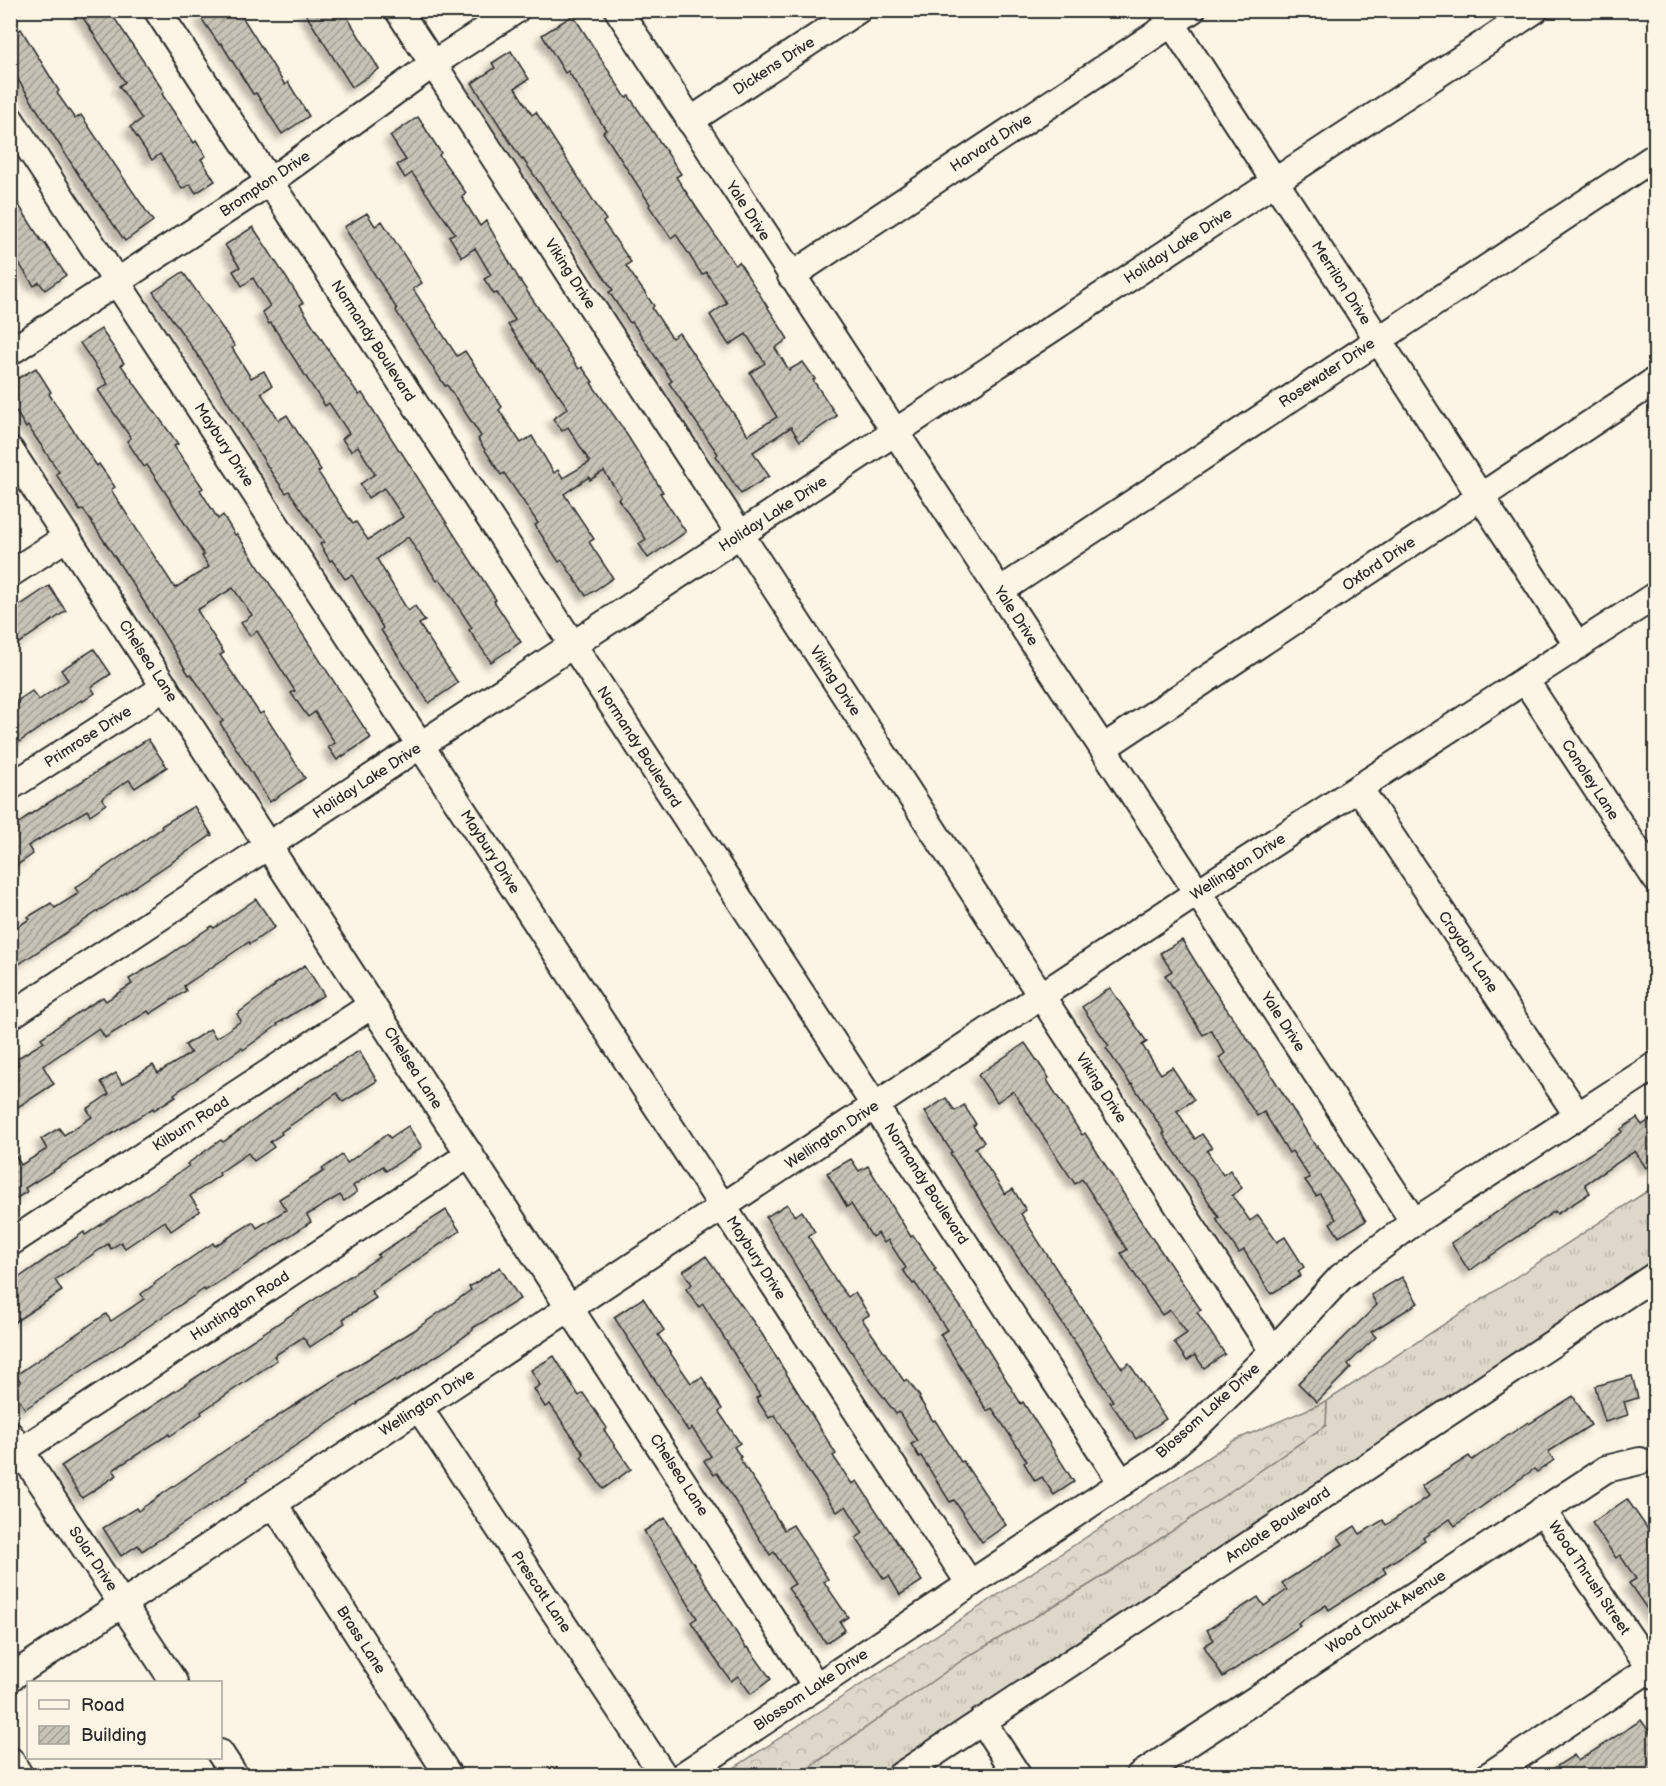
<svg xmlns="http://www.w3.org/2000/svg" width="1666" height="1786" font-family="'Balsamiq Sans',sans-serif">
<defs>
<pattern id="grass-tufts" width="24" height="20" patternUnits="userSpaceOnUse" patternTransform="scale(1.5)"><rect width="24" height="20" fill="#ded8ca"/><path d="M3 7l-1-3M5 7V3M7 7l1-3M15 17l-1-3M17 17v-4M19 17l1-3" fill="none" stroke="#bfbaae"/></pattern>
<pattern id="forest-crowns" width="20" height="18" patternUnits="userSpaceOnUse" patternTransform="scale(1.5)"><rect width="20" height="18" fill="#ded8ca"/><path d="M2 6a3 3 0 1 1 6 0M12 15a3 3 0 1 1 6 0" fill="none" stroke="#bfbaae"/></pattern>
<pattern id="building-hatch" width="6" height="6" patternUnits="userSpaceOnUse" patternTransform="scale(1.5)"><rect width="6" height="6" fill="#c8c3b7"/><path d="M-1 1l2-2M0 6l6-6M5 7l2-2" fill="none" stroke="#a39f95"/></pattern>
<filter id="shadow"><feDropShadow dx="-5.5" dy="5.5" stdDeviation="3" flood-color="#0004"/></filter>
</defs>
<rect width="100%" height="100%" fill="#fcf5e5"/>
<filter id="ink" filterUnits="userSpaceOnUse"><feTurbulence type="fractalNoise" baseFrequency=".0167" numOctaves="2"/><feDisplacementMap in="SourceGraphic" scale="12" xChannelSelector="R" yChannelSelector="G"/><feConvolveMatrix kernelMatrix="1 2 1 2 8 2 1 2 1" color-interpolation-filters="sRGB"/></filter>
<g filter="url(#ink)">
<path fill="url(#grass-tufts)" stroke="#84827a" stroke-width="1.5" d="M1655,1186V1265L885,1775L798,1776L960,1661L1092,1583L1183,1524L1326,1425L1327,1401Z"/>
<path fill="url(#forest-crowns)" stroke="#84827a" stroke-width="1.5" d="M1327,1401L1326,1425L1183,1524L1092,1583L964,1659L798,1775H723L1233,1441Z"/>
<g fill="url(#building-hatch)" stroke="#2b2b2b" stroke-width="1.5" filter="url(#shadow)">
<path d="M78,10H109L164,92L162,94L194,143L196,141L206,156L201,159L215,181L196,193L190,184L182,189L160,154L152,160L130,127L142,119L119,86L125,82Z"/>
<path d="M212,10H238L285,85L288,82L309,116L282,134L256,93L253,94L221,43L219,44L201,18Z"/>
<path d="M303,10H343L379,69L352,87Z"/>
<path d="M573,15L626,98L629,96L668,154L681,174L676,177L735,265L739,262L788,339L775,348L789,370L803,362L815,379L813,380L837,416L800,441L791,427L753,452L769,476L741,494L716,456L718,454L669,383L672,381L632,322L630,323L609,292L613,290L523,159L522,160L472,83L495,68L492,63L511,51L529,79L515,88L532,115L536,112L606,220L603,222L631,262L626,266L654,306L652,308L672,338L679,333L748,435L777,417L750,373L765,363L746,334L729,345L720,331L710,315L727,303L706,272L702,275L676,234L671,238L649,206L650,204L603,132L606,130L568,71L565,73L542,35Z"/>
<path d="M21,29L59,91L57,93L75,119L81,115L153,221L125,241L80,177L10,67V35Z"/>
<path d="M418,117L441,153L439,155L466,193L462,197L480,226L486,221L519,279L579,369L582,367L593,382L591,383L622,427L663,492L660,493L686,532L648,558L639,544L646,539L618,499L621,497L604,471L590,480L589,477L564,494L594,539L589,542L613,578L586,596L562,560L559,562L535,525L538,523L504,473L501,475L478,439L481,436L447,385L445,386L396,311L397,309L344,227L367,213L375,226L382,221L422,283L413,289L457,356L465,351L502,407L499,410L521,443L532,436L554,473L558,470L563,478L590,462L568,427L562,431L553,419L568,408L541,370L540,371L508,325L515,320L497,293L494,294L484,279L491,275L475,248L462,257L449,236L455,233L412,173L405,178L397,165L406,160L390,136Z"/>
<path d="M10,191L42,242L43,241L66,275L45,290L39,282L34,286L10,250Z"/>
<path d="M253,227L303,303L300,305L331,354L359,395L362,393L399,450H400L496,600L494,601L521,642L491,662L469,630L472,628L440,579L437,581L408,537L377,559L408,611L415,606L425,621L419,624L458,683L429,703L381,630L383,628L352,575L345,579L332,560L330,561L320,544L324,542L289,491L286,493L273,475L210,373L153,292L183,272L235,346L232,348L251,378L264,371L272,386L261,393L279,420L287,415L321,470L318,472L353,524L356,522L368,540L403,517L384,488L368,498L360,484L375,474L358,446L351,451L342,439L349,433L329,403L325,406L271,323L269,324L262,312L270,306L253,278L242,286L233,271L240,267L225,245Z"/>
<path d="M101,329L124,363L121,365L178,444L174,446L203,488L200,490L218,519L223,515L235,535L237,534L371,738L337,760L328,747L335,743L315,712L308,717L291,693L295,691L257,631L250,636L241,623L252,615L233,588L197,610L224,653L220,655L260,714L263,712L305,778L270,802L220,723L223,721L191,674L189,675L136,589L83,509L80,511L56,474L59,472L28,426L26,428L16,411L10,415V383L36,368L51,392L49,394L97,466L99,464L115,487L111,490L175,588L209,567L202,556L204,555L171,501L147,465L144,467L127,441L131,438L98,390L108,384L80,343Z"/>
<path d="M49,586L66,611L10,649V612Z"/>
<path d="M94,649L111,674L91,687L95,693L82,702L81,700L10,748V706L32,691L39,700L68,680L61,670Z"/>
<path d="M148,739L167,767L135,788L129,780L102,798L106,804L90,815L87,810L28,846L33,854L10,870V829L26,818V817Z"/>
<path d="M194,806L212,835L10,970V931L30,919L28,917L51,903L55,908L79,893L75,888L162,828L161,826Z"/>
<path d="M256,899L275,927L250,944L249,942L184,986L186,991L150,1014L148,1011L105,1038L99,1028L43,1066L54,1084L18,1107L10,1095V1070L19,1064L16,1059L44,1042L41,1038L79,1012L103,997L106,1001L132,984L129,979L166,957L212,926L214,928Z"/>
<path d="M1182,940L1208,982L1264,1063L1316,1147L1317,1146L1345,1187L1366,1221L1339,1237L1330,1223L1336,1219L1320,1194L1316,1196L1305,1180L1310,1178L1292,1151L1289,1153L1264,1112L1257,1116L1219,1058L1225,1053L1211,1030L1203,1035L1165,975L1172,971L1160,953Z"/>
<path d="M305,965L324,995L277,1024L278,1025L243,1050L242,1048L174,1094L176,1096L154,1110L153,1108L25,1188L27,1192L10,1202V1146L21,1165L47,1149L41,1139L59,1128L64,1135L92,1117L87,1109L109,1094L101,1082L116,1073L122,1084L153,1065L158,1073L191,1053L185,1045L210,1029L216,1038L241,1021L237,1014L275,986L274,985Z"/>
<path d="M1110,988L1147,1042L1142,1045L1161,1074L1172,1067L1194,1100L1177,1111L1195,1139L1202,1134L1212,1148L1207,1151L1223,1175L1230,1170L1242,1188L1232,1195L1250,1221L1258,1215L1277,1242L1285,1237L1304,1267L1298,1271L1301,1276L1271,1294L1244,1250L1239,1253L1216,1219L1219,1217L1163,1134L1165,1133L1132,1084L1131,1085L1106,1048L1109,1046L1082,1007Z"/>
<path d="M1025,1043L1049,1078L1047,1080L1082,1135L1085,1133L1144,1226L1201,1310L1197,1312L1225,1354L1204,1368L1195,1355L1187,1361L1174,1342L1187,1333L1170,1310L1162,1315L1148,1295L1121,1253L1127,1250L1082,1179L1075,1184L1013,1091L997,1102L978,1075Z"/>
<path d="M359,1051L377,1081L343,1102L337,1093L281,1132L282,1134L270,1142L274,1147L254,1161L248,1153L219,1173L220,1175L190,1196L200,1211L171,1231L165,1221L125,1248L121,1242L111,1249L108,1244L55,1280L62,1291L10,1325V1284L84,1232L85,1235L189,1166L187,1164L221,1140L223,1142L312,1079Z"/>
<path d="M946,1098L955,1111L964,1105L976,1124L973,1126L984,1142L975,1148L1005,1194L1013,1189L1026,1210L1021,1214L1073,1295L1122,1368L1129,1363L1166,1419L1136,1439L1110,1402L1113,1401L1081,1351L998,1228L950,1153L952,1152L925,1112Z"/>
<path d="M1656,1116V1162L1646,1168L1635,1151L1585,1184L1590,1193L1557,1214L1555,1211L1469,1271L1451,1243L1527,1192L1573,1165L1622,1132L1621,1129L1637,1118L1642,1125Z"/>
<path d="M408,1126L422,1147L386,1171L383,1166L353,1186L357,1192L344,1201L340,1195L307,1215L311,1222L205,1291L204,1289L25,1409L12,1388L21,1382L16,1375L106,1314L111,1321L144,1299L141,1294L155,1284L154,1283L213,1243L215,1246L253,1222L257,1228L286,1210L279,1199L324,1171L322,1169L342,1155L347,1163L387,1134L390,1138Z"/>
<path d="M851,1159L859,1171L868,1166L911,1237L913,1235L936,1269L934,1270L968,1317L1021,1404L1023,1402L1074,1482L1054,1495L1042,1477L1035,1481L1024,1463L1027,1461L992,1408L987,1411L940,1334L947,1330L915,1283L913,1284L903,1270L906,1268L888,1240L884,1243L878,1233L872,1237L851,1204L847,1207L827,1173Z"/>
<path d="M787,1204L795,1216L802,1211L815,1232L808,1236L838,1284L848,1297L855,1292L869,1315L862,1319L904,1381L907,1379L920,1397L919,1398L933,1421L935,1420L961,1462L963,1461L1006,1525L982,1542L954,1500L950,1502L921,1456L919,1457L911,1444L917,1441L899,1412L896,1414L866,1374L813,1292L812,1293L766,1217Z"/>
<path d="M446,1210L460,1231L371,1291L376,1298L343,1319L345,1323L310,1347L303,1337L274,1356L277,1360L201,1412L202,1414L170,1436L169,1434L113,1470L117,1475L82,1498L61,1466L379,1257L377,1255Z"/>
<path d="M706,1256L762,1334L836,1454L833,1456L852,1484L857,1481L922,1581L900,1595L889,1576L884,1579L856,1538L863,1533L846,1506L837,1512L808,1471L775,1415L769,1418L756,1398L760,1396L733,1352L703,1304L699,1307L686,1289L692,1284L683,1271Z"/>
<path d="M500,1267L520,1299L473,1328V1330L443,1352L396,1382L394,1380L357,1403L358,1404L247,1478L248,1480L168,1534L142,1551L138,1545L121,1556L103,1528L136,1508L138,1511L227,1449L332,1381L413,1331L471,1290L469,1287Z"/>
<path d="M1402,1277L1418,1303L1371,1332L1376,1337L1348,1364L1351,1368L1317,1402L1298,1383L1377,1305L1371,1295Z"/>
<path d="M643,1298L664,1330L658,1335L691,1383L702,1377L722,1409L719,1412L740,1443L734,1447L741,1457L739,1458L766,1498L765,1499L784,1530L793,1525L828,1579L824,1582L848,1617L840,1622L845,1630L826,1643L788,1588L795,1584L774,1552L770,1555L717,1473L714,1475L704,1461L711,1456L692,1428L688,1431L614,1317Z"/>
<path d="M554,1356L579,1396L583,1393L607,1428L604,1430L631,1469L603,1489L581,1457L584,1454L550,1404L545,1407L534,1389L540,1385L531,1370Z"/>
<path d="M1632,1376L1638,1398L1624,1402L1628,1415L1605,1422L1595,1386Z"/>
<path d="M1573,1396L1591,1425L1548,1452L1554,1460L1537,1472L1534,1469L1455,1526L1450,1519L1423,1538L1425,1541L1383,1568L1386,1573L1329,1610L1326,1605L1298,1623L1300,1626L1223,1677L1204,1646L1214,1640L1207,1630L1258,1597L1264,1606L1287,1590L1282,1583L1343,1544L1338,1537L1355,1526L1360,1534L1383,1520L1386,1525L1429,1496L1422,1486L1469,1456L1472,1460L1528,1422L1529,1424Z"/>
<path d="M1627,1499L1656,1541V1622L1629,1583L1636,1579L1620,1555L1616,1558L1592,1523Z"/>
<path d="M665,1518L746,1648L748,1647L771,1679L751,1694L738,1676L731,1681L709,1650L691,1622L697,1618L644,1531Z"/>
<path d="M1641,1720L1656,1741V1766L1642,1776H1542L1574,1755L1578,1761Z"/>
</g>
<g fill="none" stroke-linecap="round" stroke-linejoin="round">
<defs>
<g id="minor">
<path d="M157,10L1122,1483"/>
<path d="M398,10L1273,1351"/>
<path d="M618,10L1414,1222"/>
<path d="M1163,10L1578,646"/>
<path d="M10,119L970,1584"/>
<path d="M690,121L858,10"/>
<path d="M791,276L1192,10"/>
<path d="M10,352L269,182L433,64L516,10"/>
<path d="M10,450L816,1686"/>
<path d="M10,574L67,537"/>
<path d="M1000,591L1656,156"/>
<path d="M1525,680L1656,879"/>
<path d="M1103,748L1656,380"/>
<path d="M10,787L165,687"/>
<path d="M1359,788L1578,1116"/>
<path d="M10,1016L1535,10"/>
<path d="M10,1243L372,1005"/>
<path d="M419,1408L664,1776"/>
<path d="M10,1435L174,1682"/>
<path d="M10,1458L470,1154"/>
<path d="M274,1504L449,1776"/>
<path d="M1542,1510L1656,1676"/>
<path d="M10,1678L1198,892L1656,595"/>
<path d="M982,1721L1018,1776"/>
<path d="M220,1753L235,1776"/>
<path d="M10,1760L20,1776"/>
<path d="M682,1776L1162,1456L1201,1422L1273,1351L1341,1277L1414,1222L1656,1065"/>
<path d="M900,1776L1656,1275"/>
<path d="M1139,1776L1606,1469L1640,1461"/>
<path d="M1488,1776L1651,1668"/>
</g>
</defs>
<use href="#minor" stroke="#2b2b2b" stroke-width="30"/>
<use href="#minor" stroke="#fcf5e5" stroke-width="26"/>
</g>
</g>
<g text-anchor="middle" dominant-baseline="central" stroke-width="5" stroke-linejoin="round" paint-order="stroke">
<g font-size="15" fill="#2b2b2b" stroke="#fcf5e5">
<text transform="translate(774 66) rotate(-33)">Dickens Drive</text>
<text transform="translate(991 143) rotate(-33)">Harvard Drive</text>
<text transform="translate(265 184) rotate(-34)">Brompton Drive</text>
<text transform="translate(748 211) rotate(57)">Yale Drive</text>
<text transform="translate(1178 246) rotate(-33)">Holiday Lake Drive</text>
<text transform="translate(570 274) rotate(57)">Viking Drive</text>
<text transform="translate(1341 283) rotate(57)">Merrilon Drive</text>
<text transform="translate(373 341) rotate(57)">Normandy Boulevard</text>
<text transform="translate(1327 373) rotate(-34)">Rosewater Drive</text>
<text transform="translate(224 445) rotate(57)">Maybury Drive</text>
<text transform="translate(773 514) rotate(-33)">Holiday Lake Drive</text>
<text transform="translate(1379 564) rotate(-34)">Oxford Drive</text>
<text transform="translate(1016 616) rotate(57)">Yale Drive</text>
<text transform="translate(148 661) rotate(57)">Chelsea Lane</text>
<text transform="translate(835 681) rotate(57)">Viking Drive</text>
<text transform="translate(88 737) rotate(-33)">Primrose Drive</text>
<text transform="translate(639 747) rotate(57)">Normandy Boulevard</text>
<text transform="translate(1590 780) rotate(57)">Conoley Lane</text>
<text transform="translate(367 781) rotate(-33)">Holiday Lake Drive</text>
<text transform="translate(490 852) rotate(57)">Maybury Drive</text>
<text transform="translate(1238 867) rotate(-33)">Wellington Drive</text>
<text transform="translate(1468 952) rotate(56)">Croydon Lane</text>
<text transform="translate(1283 1022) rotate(57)">Yale Drive</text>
<text transform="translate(413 1068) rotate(57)">Chelsea Lane</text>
<text transform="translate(1101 1088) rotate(57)">Viking Drive</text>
<text transform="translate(191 1124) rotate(-33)">Kilburn Road</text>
<text transform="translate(832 1135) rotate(-34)">Wellington Drive</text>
<text transform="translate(926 1184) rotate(57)">Normandy Boulevard</text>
<text transform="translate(756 1258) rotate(57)">Maybury Drive</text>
<text transform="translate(240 1306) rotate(-33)">Huntington Road</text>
<text transform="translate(427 1403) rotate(-33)">Wellington Drive</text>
<text transform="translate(1208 1411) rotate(-42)">Blossom Lake Drive</text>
<text transform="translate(679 1475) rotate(57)">Chelsea Lane</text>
<text transform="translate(1278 1525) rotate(-34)">Anclote Boulevard</text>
<text transform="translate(93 1559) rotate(56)">Solar Drive</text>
<text transform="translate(1589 1578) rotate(56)">Wood Thrush Street</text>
<text transform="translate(541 1592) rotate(56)">Prescott Lane</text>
<text transform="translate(1386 1612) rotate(-33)">Wood Chuck Avenue</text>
<text transform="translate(361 1640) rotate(57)">Brass Lane</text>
<text transform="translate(811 1690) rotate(-34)">Blossom Lake Drive</text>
</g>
</g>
<rect width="1666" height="1786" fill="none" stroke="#fcf5e5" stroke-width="36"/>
<rect x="18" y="18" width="1630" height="1750" fill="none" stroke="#2b2b2b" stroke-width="2" filter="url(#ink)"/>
<rect x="27" y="1681" width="195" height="78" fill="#fcf5e5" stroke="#a8a49b" stroke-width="1.5"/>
<rect x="39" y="1700" width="30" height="9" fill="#fcf5e5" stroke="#a8a49b" stroke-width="1.5"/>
<text x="81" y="1711" font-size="18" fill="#2b2b2b">Road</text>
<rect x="39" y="1726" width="30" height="18" fill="url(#building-hatch)" stroke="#a8a49b" stroke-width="1.5"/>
<text x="81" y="1741" font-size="18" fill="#2b2b2b">Building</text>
</svg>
